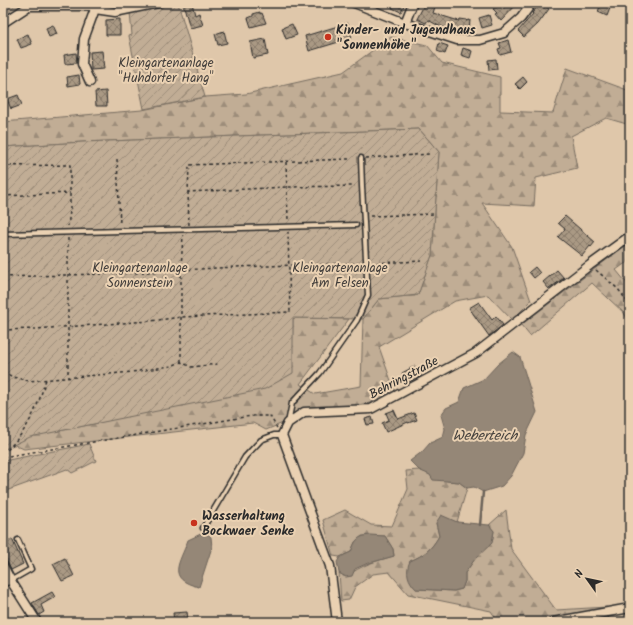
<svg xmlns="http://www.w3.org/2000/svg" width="633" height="625" font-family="Kalam,sans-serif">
<defs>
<pattern id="forest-firs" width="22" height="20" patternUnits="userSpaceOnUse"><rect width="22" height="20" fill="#c1ad95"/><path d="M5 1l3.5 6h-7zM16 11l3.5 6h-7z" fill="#9d8d7a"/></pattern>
<pattern id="garden-furrows" width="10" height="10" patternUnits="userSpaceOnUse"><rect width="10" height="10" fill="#c1ad95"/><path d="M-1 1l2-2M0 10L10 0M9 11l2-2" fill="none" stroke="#9d8d7a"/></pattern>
<pattern id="building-cross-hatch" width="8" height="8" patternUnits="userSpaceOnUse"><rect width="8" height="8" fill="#aa9984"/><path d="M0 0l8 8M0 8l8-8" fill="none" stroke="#8b7d6c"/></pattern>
</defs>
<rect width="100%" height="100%" fill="#dfc7aa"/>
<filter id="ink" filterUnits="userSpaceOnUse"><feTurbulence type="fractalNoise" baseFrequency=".025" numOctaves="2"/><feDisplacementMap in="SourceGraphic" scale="8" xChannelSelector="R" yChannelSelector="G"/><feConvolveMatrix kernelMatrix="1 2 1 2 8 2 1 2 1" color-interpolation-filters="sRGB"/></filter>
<g filter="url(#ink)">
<g fill="url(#forest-firs)" stroke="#766c60">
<path d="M391,37L427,45L442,63L500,77V111L553,113L567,68L630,91V125L606,118L571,136L577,168L536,178L534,206L482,203L512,247L531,301L512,320L488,295L455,301L379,347L395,392L370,403L305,414L266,430L253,423L24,449L3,440L70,429L137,414L292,373L293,318L349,319L300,384L315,394L361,386L363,319L379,299L418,295L432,255L439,152L419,129L83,142L3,147V122L142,110L205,97L246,94L343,72Z"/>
<path d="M630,242V260L616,270L630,287V324L624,313L592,283L530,336L521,325Z"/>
<path d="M419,470L448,481L459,482L467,488L457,522L436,523L439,536C431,550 424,555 410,561L416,589L454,591L462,589L465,581V573L475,559L492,542L494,531L489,525L506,510L511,549L556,610L607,607L609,621L493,622L497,620L491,611L408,594L389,572L373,574L355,587L349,600L341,601L339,573L346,577C361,565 376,561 394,556L393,549L385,536H362L355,542L351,552L340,557L333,556L323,520L345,510L371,525L392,526L408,489L406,471Z"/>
</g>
<g fill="url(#garden-furrows)" stroke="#766c60">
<path d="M3,3H22L14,13L3,20Z"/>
<path d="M173,3H178L205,97L144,109L129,36L132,35L130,12Z"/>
<path d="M419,129L439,152L432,255L418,295L379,299L363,319L293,318V373L265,389L30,437L3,450V147L83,142Z"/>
<path d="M89,444L96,461L72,473L67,469L3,492V461Z"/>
</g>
<g fill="#958777" stroke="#6b6259">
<path d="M513,352L520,357L537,412L526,435L523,453L511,476L502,486L483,492L474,487L467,488L459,482L433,480L430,475L419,470L410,461L423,451L430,443L443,437L445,429L441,415L446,408L459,402L464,388L484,379L498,364Z"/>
<path d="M441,515L457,522L489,525L494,531L492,543L475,559L465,573V581L462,589L454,591L416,589C408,581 405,572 410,561C424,555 431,550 439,536L436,523Z"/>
<path d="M205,532L211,537L212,547L199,587C165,579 180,563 188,540Z"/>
<path d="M370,535L385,536L393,549L394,556L366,564L355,569L352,576L346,577L339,573L337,562L340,557L351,552C355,541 357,536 370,535Z"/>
</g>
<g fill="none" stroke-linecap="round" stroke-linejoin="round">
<path stroke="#6b6259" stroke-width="2.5" d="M480,525L483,492"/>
</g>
<g fill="url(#building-cross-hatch)" stroke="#2b2b2b">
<path d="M183,3H192L195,15L199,13L203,25L190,28Z"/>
<path d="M395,3H405L401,12L392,8Z"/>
<path d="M425,3H434L433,6L435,7L433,13L459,21L460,19L467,20L466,21L470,20L469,31L448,29L439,26L428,20L426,23L417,19Z"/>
<path d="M500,3H518L501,21L495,14L497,13L493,9Z"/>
<path d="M541,3L549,9L538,24L524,37L518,31L533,14L532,13Z"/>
<path d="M601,3H612L607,16L598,12Z"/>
<path d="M260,12V14L262,13L266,23L251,27L248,18L253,16V14Z"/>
<path d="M489,15L492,25L482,28L479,18Z"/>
<path d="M120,19V35H106V20Z"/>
<path d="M348,23L352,38L309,51L305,36Z"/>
<path d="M292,24L297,35L286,39L282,28Z"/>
<path d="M53,25L57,34L49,37L46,28Z"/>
<path d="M224,31L227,43L218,45L215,34Z"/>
<path d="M28,34L32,44L21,48L17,39Z"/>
<path d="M265,39L268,55L253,58L250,42Z"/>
<path d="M508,40L511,52L500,55L498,49L501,48L499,43Z"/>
<path d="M439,43L448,46L445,54L437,51Z"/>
<path d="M463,48L472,51L470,58L461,55Z"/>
<path d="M102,51L104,69L91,70L90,52Z"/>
<path d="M76,53L77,63L65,64L64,55Z"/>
<path d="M496,59L497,69L489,70L488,60Z"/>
<path d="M79,75L80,84L68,86L67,77Z"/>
<path d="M523,77L527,82L520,89L515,84Z"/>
<path d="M106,91L107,106H96L95,92Z"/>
<path d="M18,95L22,105L11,109L7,99Z"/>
<path d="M565,216L595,242L591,247L590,246L582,256L558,237L565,229L558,223Z"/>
<path d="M535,267L540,273L534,278L529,272Z"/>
<path d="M557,270L564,278L549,289L543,282Z"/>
<path d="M479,302L492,320L496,316L503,325L489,336L469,308Z"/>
<path d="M415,366L421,376L407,383L402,373Z"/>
<path d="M394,410L398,419L414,413L417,420L408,423V422L386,432L382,423L389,420L386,413Z"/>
<path d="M372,417L374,424L367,425L365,419Z"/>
<path d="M12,539L23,564L11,570L3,553V543Z"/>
<path d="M65,558L74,576L62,581L53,564Z"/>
<path d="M52,592L55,597L41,605L44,612L39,615L32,603Z"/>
<path d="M187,612L188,620L174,621L173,613Z"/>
</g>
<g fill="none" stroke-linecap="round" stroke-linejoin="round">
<defs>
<g id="lane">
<path d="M27,8H91L95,9"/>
<path d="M3,234L356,225"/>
<path d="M288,423L292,403L320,373L357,320L368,295L362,186L361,158"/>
<path d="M203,528L245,457L261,440L274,435H282"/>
<path d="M3,585L31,569L18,540"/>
</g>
<g id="street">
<path d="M354,3L405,23L457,40H480L504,33L521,18L532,3"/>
<path d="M3,23L26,8L29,3"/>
<path d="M405,23L413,3"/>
<path d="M90,82L82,64L84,39L95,9L115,12L158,3"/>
<path d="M3,566L11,581L37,622"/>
<path d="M337,622L330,566L282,435L288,423L304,412L371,409L476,353L590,265L630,236"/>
<path d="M553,622L630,608"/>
</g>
</defs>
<use href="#lane" stroke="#2b2b2b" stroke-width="7"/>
<use href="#street" stroke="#2b2b2b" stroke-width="11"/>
<g stroke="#2b2b2b" stroke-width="1.5" stroke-dasharray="3 3" stroke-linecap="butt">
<path d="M366,158L430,154"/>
<path d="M117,159L120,225"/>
<path d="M349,159L189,165L188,192L287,187L355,186"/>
<path d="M286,162L288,220"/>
<path d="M3,166L70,165V211L68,226"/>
<path d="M188,192L189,225"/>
<path d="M3,196L70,193"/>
<path d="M370,216L435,214"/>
<path d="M68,238V378"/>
<path d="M371,263L425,261"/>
<path d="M596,270L618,289L630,305"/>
<path d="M3,277L130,273L235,267L362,263"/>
<path d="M3,330L35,329L150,321L182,317L290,312L288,232"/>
<path d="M181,362V269L183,235"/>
<path d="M3,372L13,377L29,381L132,372L171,366L181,362L191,367L218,364"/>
<path d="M3,454C27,432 37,410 46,379"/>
<path d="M3,457L251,416H270L277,428"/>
</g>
<use href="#lane" stroke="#ead1b2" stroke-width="4"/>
<use href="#street" stroke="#ead1b2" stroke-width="8"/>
</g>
</g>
<g fill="#c8321e" stroke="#ead1b2" stroke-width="1.5">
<circle cx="328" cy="37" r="4"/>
<circle cx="194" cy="523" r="4"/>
</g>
<g text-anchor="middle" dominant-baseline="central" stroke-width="4" stroke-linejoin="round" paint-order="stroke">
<g font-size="13" font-weight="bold" fill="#2b2b2b" stroke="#ead1b2" text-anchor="start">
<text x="336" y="30">Kinder- und Jugendhaus<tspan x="336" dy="15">"Sonnenhöhe"</tspan></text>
<text x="202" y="516">Wasserhaltung<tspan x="202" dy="15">Bockwaer Senke</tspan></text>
</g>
<g font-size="13" fill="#423e3b" stroke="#ead1b2">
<text x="166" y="63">Kleingartenanlage<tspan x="166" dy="15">"Huhdorfer Hang"</tspan></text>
<text x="140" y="268">Kleingartenanlage<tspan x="140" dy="15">Sonnenstein</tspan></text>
<text x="340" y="268">Kleingartenanlage<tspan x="340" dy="15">Am Felsen</tspan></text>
</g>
<g font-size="13" fill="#2b2b2b" stroke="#ead1b2">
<text transform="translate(404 378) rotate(-28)">Behringstraße</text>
</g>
<g font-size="14" font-style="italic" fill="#46423e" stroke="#ead1b2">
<text x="485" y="436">Weberteich</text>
</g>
</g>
<rect width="633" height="625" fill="none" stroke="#ead1b2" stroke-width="16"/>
<rect x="8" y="8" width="617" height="609" fill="none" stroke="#2b2b2b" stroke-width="1.5" filter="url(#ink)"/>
<g transform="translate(587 579) rotate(303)" stroke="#ead1b2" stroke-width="3" paint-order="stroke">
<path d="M0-3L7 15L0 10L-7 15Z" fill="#2b2b2b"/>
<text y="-6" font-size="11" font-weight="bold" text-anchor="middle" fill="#2b2b2b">N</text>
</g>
</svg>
